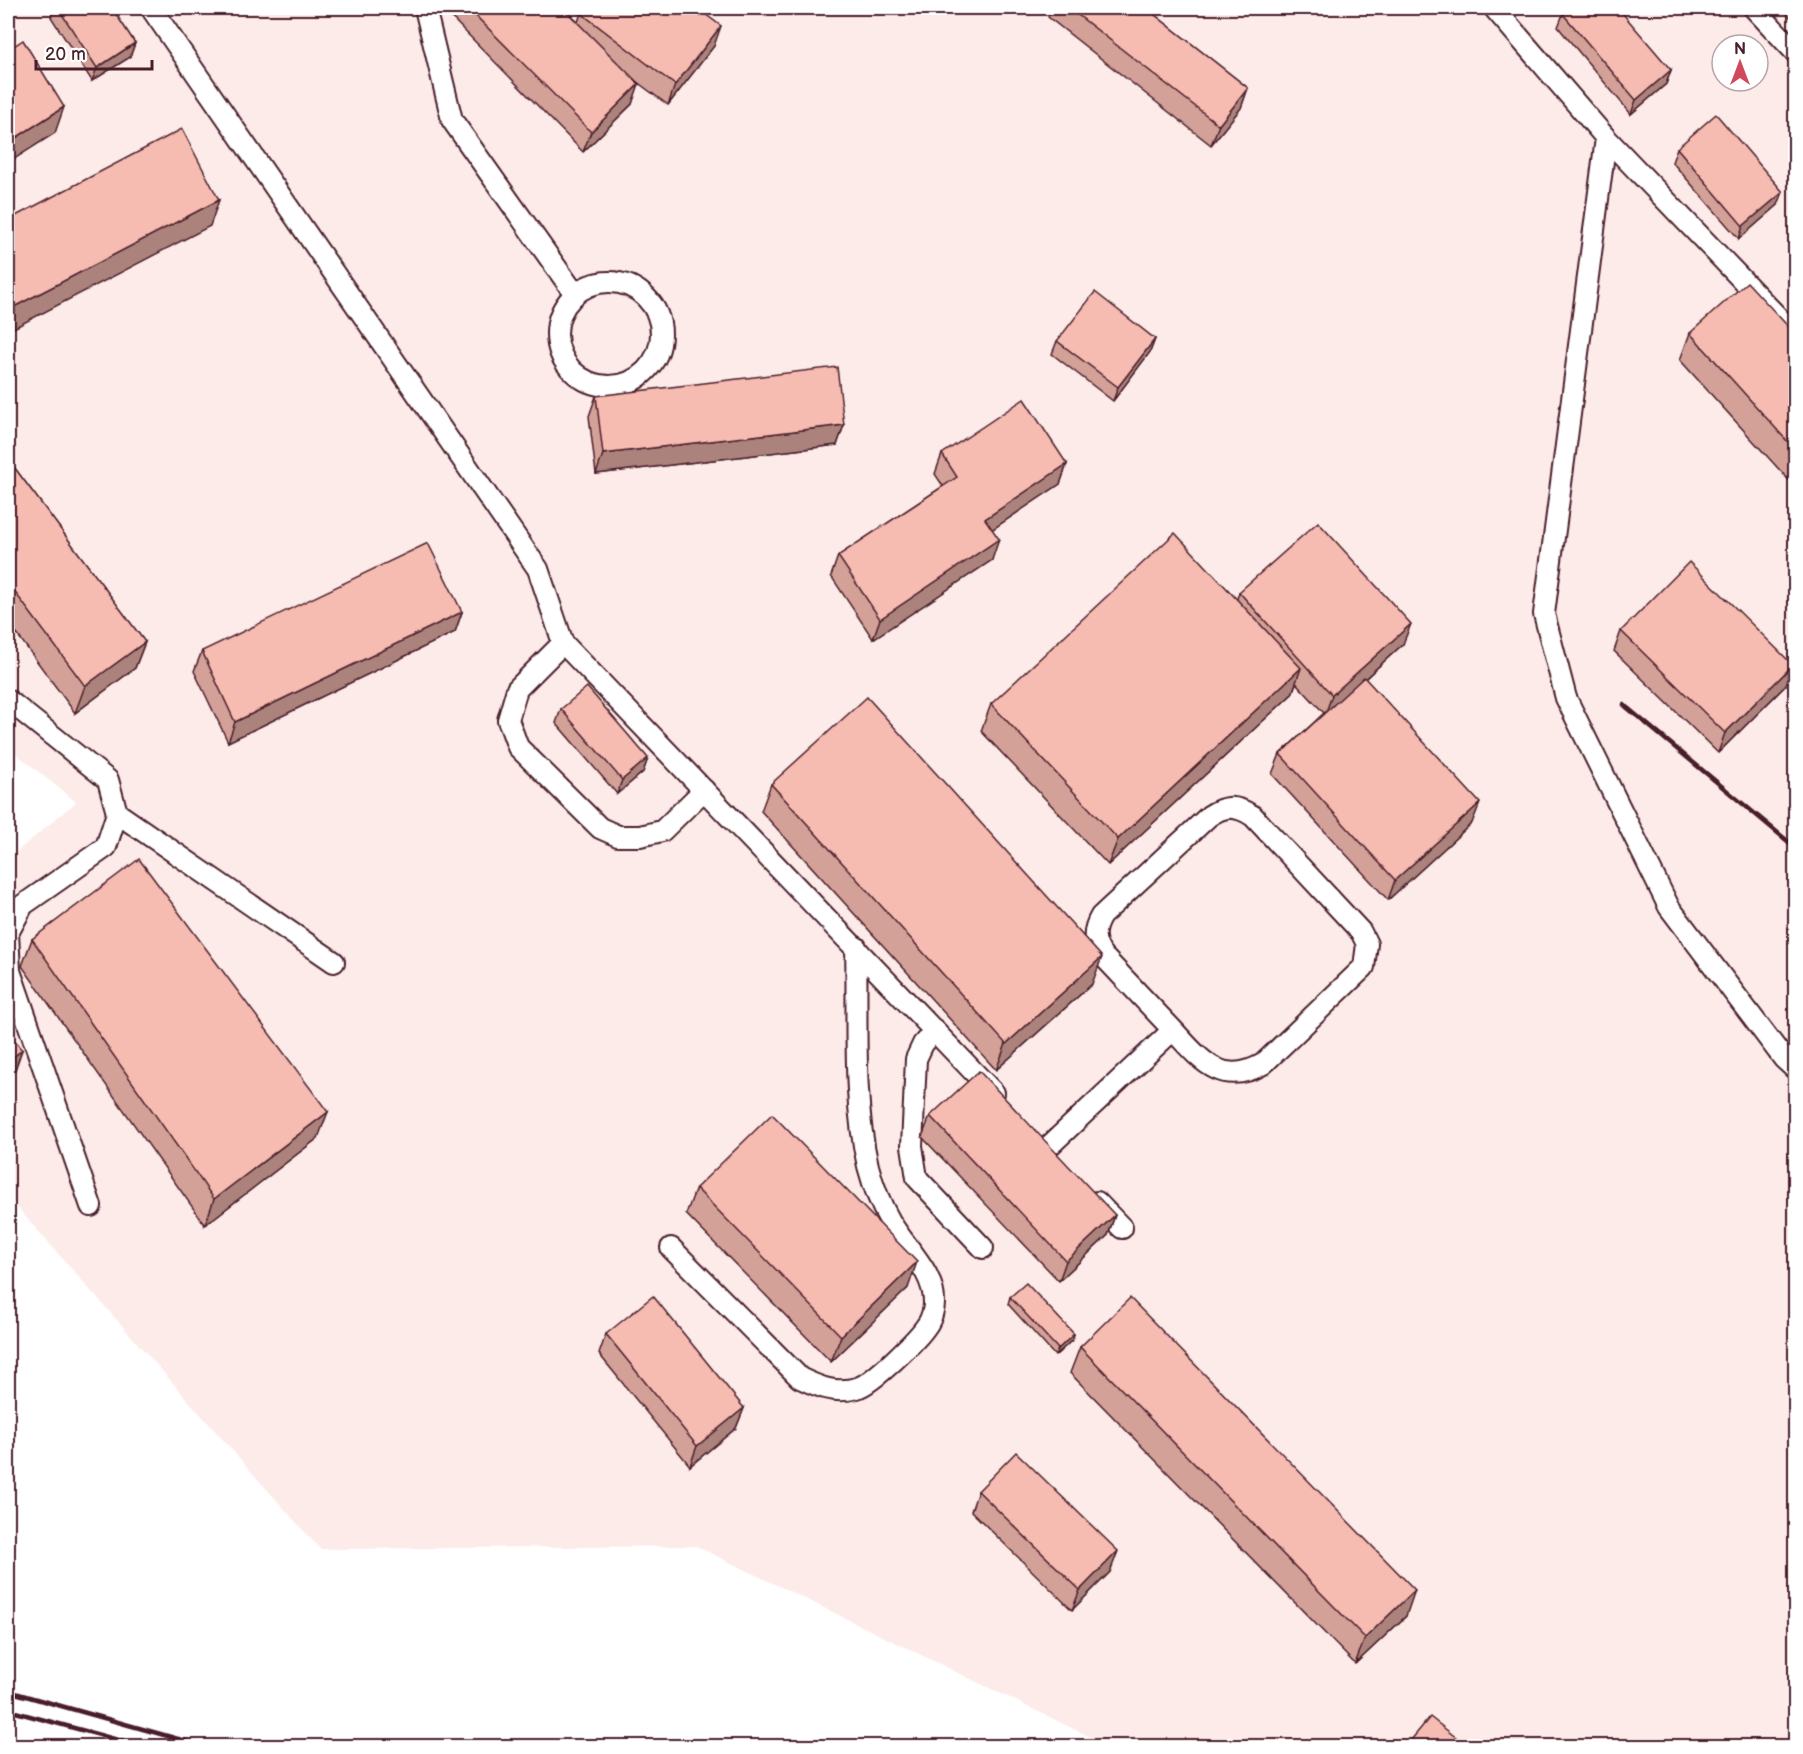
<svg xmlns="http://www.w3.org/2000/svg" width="1803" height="1754" font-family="'Balsamiq Sans',sans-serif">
<rect width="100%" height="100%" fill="#fff"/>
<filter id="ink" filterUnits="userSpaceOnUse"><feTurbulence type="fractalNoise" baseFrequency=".0167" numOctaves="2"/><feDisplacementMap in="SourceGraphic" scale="12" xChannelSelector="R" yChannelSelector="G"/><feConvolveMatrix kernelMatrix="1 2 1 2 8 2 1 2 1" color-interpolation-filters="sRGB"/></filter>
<g filter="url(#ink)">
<path fill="#fcebe8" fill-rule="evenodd" d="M8,8H1795V1746H1109L696,1546L320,1549L8,1197V859L76,802L8,747ZM1722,45H1758V81H1722Z"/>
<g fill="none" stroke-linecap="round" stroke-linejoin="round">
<defs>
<g id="lane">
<path d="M151,8L538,569L563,643L994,1093"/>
<path d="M425,8L452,120L575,294"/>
<path d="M1494,8L1606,138L1796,336"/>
<path d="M1754,8L1796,53"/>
<path d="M1606,138L1544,614L1566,698L1669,907L1784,1059L1796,1070"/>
<circle cx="609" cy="334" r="52"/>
<path d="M563,643L517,689L508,720L518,747L600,828L618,836H640L662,831L704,790"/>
<path d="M8,700L108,780L117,813L106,847L23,905L8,933L10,971L91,1206"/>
<path d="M117,813L334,962"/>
<path d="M935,1030L923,1044L916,1059L912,1146L917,1178L983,1248"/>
<path d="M1046,1149L1173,1030L1102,955C1093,941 1092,931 1101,916L1209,816C1225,805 1236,805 1253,816L1361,932L1367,944L1364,967L1263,1064C1221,1088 1200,1059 1173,1030"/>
<path d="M1097,1202L1122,1228"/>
<path d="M671,1248L800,1378C819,1387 835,1394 857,1388C872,1384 918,1339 927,1325C931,1320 934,1309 934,1304C935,1271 905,1248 890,1221C880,1204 873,1185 868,1166C852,1098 858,1017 856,947"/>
</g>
</defs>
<use href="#lane" stroke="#4a1f2b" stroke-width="24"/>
<use href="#lane" stroke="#fff" stroke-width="20"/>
<g stroke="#4a1f2b" stroke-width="4.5">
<path d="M1624,705L1796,848"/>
<path d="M8,1691L203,1746"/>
<path d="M8,1710L140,1746"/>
</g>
</g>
<g fill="#d4a198" stroke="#4a1f2b" stroke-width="1.5">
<path d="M54,8H112L135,43L130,57L92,81L51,17Z"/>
<path d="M453,8H563L578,22L581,13L714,46L668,105L637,82L632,104L583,152L450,16Z"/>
<path d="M1052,8H1146L1248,88L1241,108L1211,145L1048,17Z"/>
<path d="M1781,8H1796V23Z"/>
<path d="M1563,14L1671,70L1666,84L1631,114L1558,27Z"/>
<path d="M1677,148L1778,205L1739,239L1672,162Z"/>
<path d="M1690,333L1796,335V488L1680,360Z"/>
<path d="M1155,339L1150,352L1113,401L1052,354L1057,341Z"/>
<path d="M596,396L844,425L837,445L596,474L589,416Z"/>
<path d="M942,454L1067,464L1060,484L992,529V560L873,639L831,576L838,556L943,486L935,474Z"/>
<path d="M8,459L145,642L135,668L75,713L8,622Z"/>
<path d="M1239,592L1403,644L1365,679L1472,823L1388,900L1272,774L1280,754L1324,713L1296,683L1292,694L1108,865L981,731L991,704L1237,599Z"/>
<path d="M462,612L455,632L228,742L194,671L202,651Z"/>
<path d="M1621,631L1793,665L1786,685L1718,753L1614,651Z"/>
<path d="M561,709L648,758L643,772L617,794L556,723Z"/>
<path d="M771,784L1092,984L996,1070L761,811Z"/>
<path d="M32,939L318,1138L205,1225L22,966Z"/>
<path d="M930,1116L1115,1215L1108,1235L1059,1281L922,1137Z"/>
<path d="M696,1188L908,1288L831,1362L686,1214Z"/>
<path d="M1010,1297L1074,1334L1072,1340L1055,1356L1008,1304Z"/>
<path d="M606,1334L744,1408L736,1428L690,1466L599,1354Z"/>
<path d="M1080,1347L1406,1616L1355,1664L1070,1373Z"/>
<path d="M978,1491L1110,1572L1072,1610L971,1511Z"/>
</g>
<g fill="#ac837c" stroke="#4a1f2b" stroke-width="1.5">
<path d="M721,26L714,46L668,105L675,85Z"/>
<path d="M135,43L130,57L92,81L97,68Z"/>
<path d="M1671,70L1666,84L1631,114L1636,100Z"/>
<path d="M639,84L632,104L583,152L591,132Z"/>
<path d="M1248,88L1241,108L1211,145L1219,125Z"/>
<path d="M64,107L55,133L8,163V143Z"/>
<path d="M1783,192L1778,205L1739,239L1743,226Z"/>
<path d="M219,200L210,226L8,331V310Z"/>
<path d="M1155,339L1150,352L1113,401L1118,387Z"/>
<path d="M844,425L837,445L596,474L603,454Z"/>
<path d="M1067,464L1060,484L978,539L985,519Z"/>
<path d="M999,539L992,560L873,639L880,619Z"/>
<path d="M462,612L455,632L228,742L235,722Z"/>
<path d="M1411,624L1403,644L1325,715L1332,695Z"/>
<path d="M145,642L135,668L75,713L85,686Z"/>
<path d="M1793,665L1786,685L1718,753L1725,733Z"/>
<path d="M1301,668L1292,694L1108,865L1118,839Z"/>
<path d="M648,758L643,772L617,794L622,780Z"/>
<path d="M1480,803L1472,823L1388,900L1395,880Z"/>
<path d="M1102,957L1092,984L996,1070L1006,1044Z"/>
<path d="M22,1050L15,1070L8,1076V1061Z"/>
<path d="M328,1112L318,1138L205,1225L214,1199Z"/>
<path d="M1115,1215L1108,1235L1059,1281L1066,1261Z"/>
<path d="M917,1262L908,1288L831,1362L841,1336Z"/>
<path d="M1074,1334L1072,1340L1055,1356L1058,1349Z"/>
<path d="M744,1408L736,1428L690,1466L697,1446Z"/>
<path d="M1118,1551L1110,1572L1072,1610L1080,1590Z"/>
<path d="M1415,1590L1406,1616L1355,1664L1365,1638Z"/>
</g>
<g fill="#f6bbb1" stroke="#4a1f2b" stroke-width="1.5">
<path d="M58,8H112L135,43L97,68Z"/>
<path d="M468,8H563L639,84L591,132Z"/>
<path d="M585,8H697L721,26L675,85L581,13Z"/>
<path d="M1069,8H1146L1248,88L1219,125Z"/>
<path d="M1570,8H1618L1671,70L1636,100L1563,14Z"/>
<path d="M23,40L64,107L8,143V50Z"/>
<path d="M1716,114L1783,192L1743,226L1677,148Z"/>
<path d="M182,129L219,200L8,310V220Z"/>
<path d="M1747,282L1796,335V451L1690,333Z"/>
<path d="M1095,292L1155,339L1118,387L1057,341Z"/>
<path d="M837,367L844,425L603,454L596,396Z"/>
<path d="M1024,399L1067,464L985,519L999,539L880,619L838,556L957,477L942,454Z"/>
<path d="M8,459L145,642L85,686L8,583Z"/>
<path d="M1318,522L1411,624L1332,695L1239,592Z"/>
<path d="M1175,533L1301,668L1118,839L991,704Z"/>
<path d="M428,543L462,612L235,722L202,651Z"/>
<path d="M1689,562L1793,665L1725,733L1621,631Z"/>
<path d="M1364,677L1480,803L1395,880L1280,754Z"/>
<path d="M587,687L648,758L622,780L561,709Z"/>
<path d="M867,697L1102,957L1006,1044L771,784Z"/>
<path d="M139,859L328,1112L214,1199L32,939Z"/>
<path d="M8,1032L22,1050L8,1061Z"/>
<path d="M979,1071L1115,1215L1066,1261L930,1116Z"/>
<path d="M772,1114L917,1262L841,1336L696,1188Z"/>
<path d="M1026,1283L1074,1334L1058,1349L1010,1297Z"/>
<path d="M653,1296L744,1408L697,1446L606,1334Z"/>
<path d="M1130,1298L1415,1590L1365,1638L1080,1347Z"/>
<path d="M1016,1452L1118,1551L1080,1590L978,1491Z"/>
<path d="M1430,1717L1467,1746H1406Z"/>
</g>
</g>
<rect width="1803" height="1754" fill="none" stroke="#fff" stroke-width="30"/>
<rect x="15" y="15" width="1773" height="1724" fill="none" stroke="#4a1f2b" stroke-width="2" filter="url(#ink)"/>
<g transform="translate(1740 63)"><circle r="28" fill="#ffffff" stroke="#b7a5aa" stroke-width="1.5"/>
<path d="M0-4.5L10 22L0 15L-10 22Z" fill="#d1495b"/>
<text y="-9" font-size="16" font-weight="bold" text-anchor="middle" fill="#4a1f2b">N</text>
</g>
<path d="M36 60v9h116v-9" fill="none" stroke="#4a1f2b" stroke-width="3"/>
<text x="45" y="60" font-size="18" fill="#4a1f2b" stroke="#ffffff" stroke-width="4.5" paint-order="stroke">20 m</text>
</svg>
